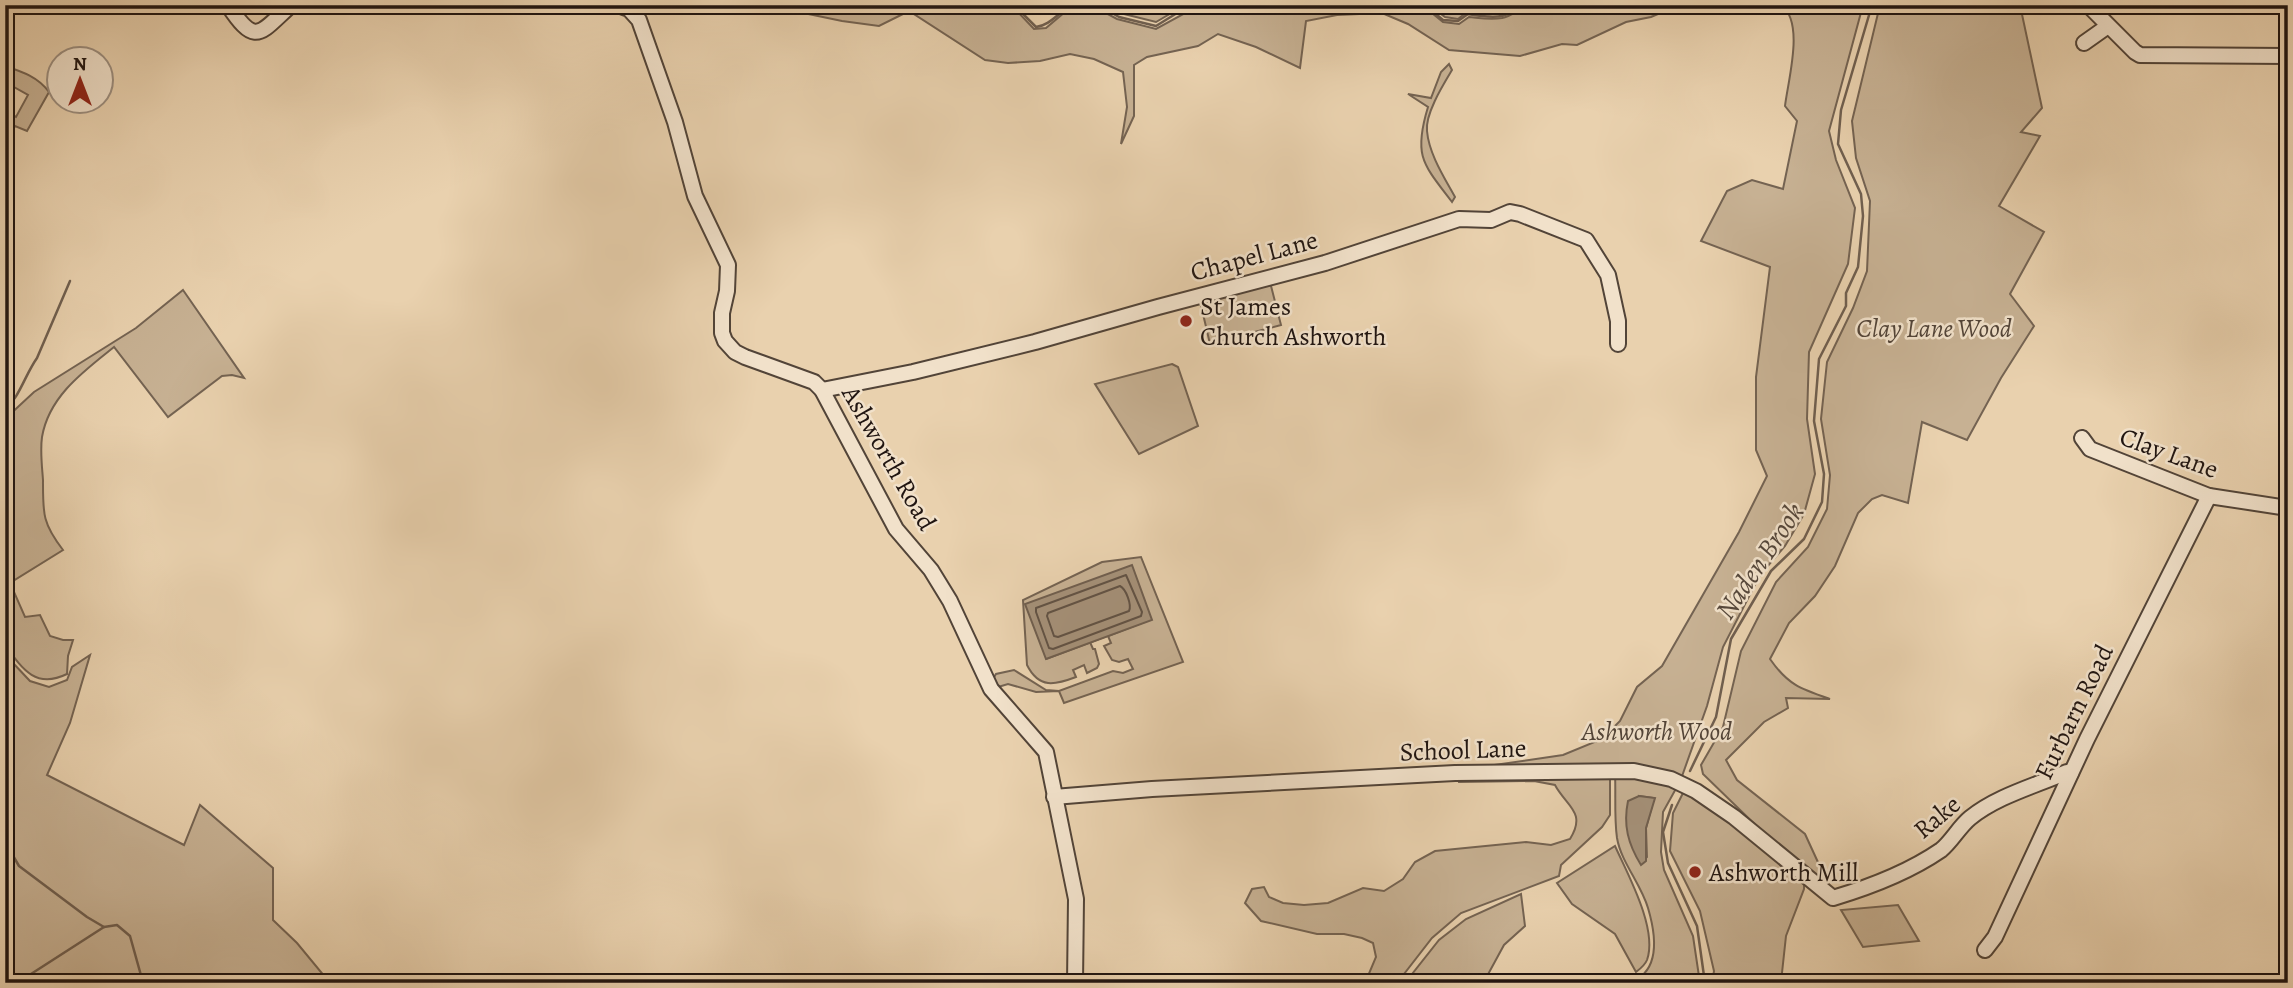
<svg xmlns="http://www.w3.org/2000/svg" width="2293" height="988" font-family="Alegreya,serif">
<rect width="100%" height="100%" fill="#e9d1ae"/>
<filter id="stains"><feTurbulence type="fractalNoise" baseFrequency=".00286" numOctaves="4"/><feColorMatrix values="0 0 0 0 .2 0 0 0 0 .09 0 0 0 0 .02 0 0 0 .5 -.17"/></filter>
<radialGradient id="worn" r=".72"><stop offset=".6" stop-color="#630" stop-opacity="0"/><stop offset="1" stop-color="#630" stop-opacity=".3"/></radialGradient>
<g fill="#c7b193" stroke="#746352" stroke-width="2" fill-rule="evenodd">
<path d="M765,5H1002L1016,10L1034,29L1046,28L1065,12L1093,6L1117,19L1156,29L1189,11L1195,5H1238L1250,11L1269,5H1422L1443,22L1459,24L1469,17C1480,18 1490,20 1502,18C1519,14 1523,0 1543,12L1550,5H1679L1651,17L1626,22L1577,45L1562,44L1520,56L1449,50L1408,24L1382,13L1337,15L1306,21L1300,68L1256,47L1218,34L1198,46L1147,57L1134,65V116L1121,144L1127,107L1123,72L1094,59L1070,54L1040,61L1008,63L985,60L909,11L879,26L842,21Z"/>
<path d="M1108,5H1185L1156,22L1120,13Z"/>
<path d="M1429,5H1514C1499,17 1486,15 1467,12L1458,19L1445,17Z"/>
<path d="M1781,5H1863L1829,131L1836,160L1855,208L1848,264L1809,352L1807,419L1815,474L1804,514L1785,546L1760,575L1723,647L1707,706L1681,779L1460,770L1563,755L1602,739L1620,721L1637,687L1662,666L1739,532L1767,476L1756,450V377L1770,267L1701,241L1727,191L1752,180L1783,189L1797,121L1785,106C1788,80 1805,22 1781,5Z"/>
<path d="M1880,5H2020L2042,108L2021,132L2040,136L1999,206L2044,232L2010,294L2034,326L2001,378L1967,440L1922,422L1908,503L1882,495L1872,499L1858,513L1835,566L1815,596L1789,623L1770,659C1788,685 1801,689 1830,699L1786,698L1788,708L1764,722L1726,760L1737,780L1805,834L1828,884L1823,882L1770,839L1703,774L1701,765L1723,727L1741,651L1776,582L1808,547L1827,509L1830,475L1821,419L1827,362L1853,308L1867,271L1870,201L1856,158L1852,121Z"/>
<path d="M1449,64L1452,70C1443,85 1425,114 1427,131C1429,154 1444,177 1455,197L1452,202C1423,164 1413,156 1428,107L1408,94L1431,98L1441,72Z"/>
<path d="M5,66C23,72 38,77 49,92L27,131L15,126L7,140L5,111L16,117L28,95L5,82Z"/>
<path d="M1270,282L1281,325L1210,344L1200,301Z"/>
<path d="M183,290L244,378L232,375L222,376L168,417L114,347C84,371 49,396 42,437C40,451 42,466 43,480C43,513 42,523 63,550L10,583L25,617L40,615L50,636L63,640H73L68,656L67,674C36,689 23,670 5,645V419L34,392L136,328Z"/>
<path d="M1172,364L1178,367L1198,426L1139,454L1095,384Z"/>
<path d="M1141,557L1183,662L1064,703L1059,691L1036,692L1008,684L998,687L993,679L996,674L1014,670L1046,690L1059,691L1113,671L1123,673L1133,669L1128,659L1119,662L1112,660L1104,646L1111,643L1108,636L1152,619L1046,659L1090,642L1093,649H1095L1099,664L1097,668L1087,673L1084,665L1073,670L1076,677C1055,685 1039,689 1027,665L1023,600L1102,562Z"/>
<path d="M5,654L10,660L9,666L12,669L13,663L30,681L49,687L67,680L72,667L90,655L70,723L47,775L184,845L200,805L273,868V920L297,943L330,983H5Z"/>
<path d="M1610,772V815L1602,827L1561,865L1559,876L1461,913L1432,938L1397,983H1365L1376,957L1373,943L1362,938L1344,934H1317L1261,921L1245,903L1252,889L1264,887L1269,897L1283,903L1304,905L1328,903L1363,888L1384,891L1403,879L1415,862L1435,851L1526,842L1551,845L1570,839C1587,812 1566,806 1555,785L1534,781L1459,782L1458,778Z"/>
<path d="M1615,773L1678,785L1663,812L1661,852L1664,870L1693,936L1700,983H1629C1661,972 1656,935 1648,908C1641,884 1621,862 1617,838C1614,817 1616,794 1615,773ZM1639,796L1654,798L1646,828L1647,858Z"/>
<path d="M1685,789L1705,801L1804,881V889L1786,936L1781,982L1793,983H1712L1714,971L1700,911L1670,851L1673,813Z"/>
<path d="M1615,846C1628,875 1658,929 1647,960C1645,965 1640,969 1636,972L1615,934L1572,904L1557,883Z"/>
<path d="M1521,894L1525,926L1504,945L1486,978L1491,983H1405L1439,940L1466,919Z"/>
<path d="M1898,905L1919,941L1863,947L1841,910Z"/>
</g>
<g fill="#a59179" stroke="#705f4f" stroke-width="2">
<path d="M1132,565L1152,620L1046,659L1025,604Z"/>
<path d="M1639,796L1655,798L1646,828V861L1641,865C1628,844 1623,825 1628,801Z"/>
</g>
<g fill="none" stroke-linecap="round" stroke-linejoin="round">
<g stroke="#625345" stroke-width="2">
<path d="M1126,575L1142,612L1141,616L1053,649L1049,648L1036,612V608Z"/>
<path d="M1120,586C1126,589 1132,605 1129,611L1058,637L1054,636L1047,616L1048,613Z"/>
</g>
<g stroke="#705f4f" stroke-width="2.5">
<path d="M1010,5L1017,8L1036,27C1052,25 1059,10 1074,5"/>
<path d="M1098,5L1119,17L1156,26L1190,5"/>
<path d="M1246,5L1250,7L1258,5"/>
<path d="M1425,5L1443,20L1458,21L1468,14C1479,16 1490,18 1502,16C1518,12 1521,0 1543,10L1547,5"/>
<path d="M5,410C20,396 25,375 37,358L70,281"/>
<path d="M1690,771L1716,717L1731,639L1771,571L1804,539L1822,502L1824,474L1814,421L1819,359L1846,306V293L1858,267L1863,216L1861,194L1838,144L1841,110L1872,5"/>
<path d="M1672,805L1663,832L1668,863L1697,926L1705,983"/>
<path d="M5,842L19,866L87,917L104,927"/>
<path d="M17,983L104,927L117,925L130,936L142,979L148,983"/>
</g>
<defs>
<g id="minor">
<path d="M228,5C256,47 259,34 291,5"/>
<path d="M618,5L629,9L639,20L675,122L695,196L728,265L727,291L722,313V333L725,341L735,352L745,357L814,382L822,390L896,529L931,570L950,601L991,689L1046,752L1076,899L1075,983"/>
<path d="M2088,5L2135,52L2140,55L2288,56"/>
<path d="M2084,43L2108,26"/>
<path d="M822,390L913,372L1035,342L1158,307L1325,263L1459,219L1491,220L1510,212L1520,214L1586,240L1608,275L1618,321V344"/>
<path d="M2082,438L2090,449L2209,496L2288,508"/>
<path d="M1054,797L1152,789L1455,773L1634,771L1671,779L1696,791L1734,817L1833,898C1870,887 1909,872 1941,850C1952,841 1959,827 1970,818C1997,796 2035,786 2067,772L2071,773"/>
<path d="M1985,950L1995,937L2087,739L2209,496"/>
</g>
</defs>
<use href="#minor" stroke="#524438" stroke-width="18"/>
<use href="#minor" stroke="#f1e1ca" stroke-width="14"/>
</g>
<g fill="#8f2418" stroke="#f1e1ca" stroke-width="2.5">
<circle cx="1186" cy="321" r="7"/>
<circle cx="1695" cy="872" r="7"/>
</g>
<g text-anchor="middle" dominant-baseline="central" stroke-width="5" stroke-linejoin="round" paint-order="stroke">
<g font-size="26" fill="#201511" stroke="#f1e1ca">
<text transform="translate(1254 256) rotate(-15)">Chapel Lane</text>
<text transform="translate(2169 453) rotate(20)">Clay Lane</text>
<text transform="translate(889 458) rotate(60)">Ashworth Road</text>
<text transform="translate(2074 712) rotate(-64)">Furbarn Road</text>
<text transform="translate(1463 750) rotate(-2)">School Lane</text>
<text transform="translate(1937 817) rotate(-40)">Rake</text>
</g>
<g font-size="26" fill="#201511" stroke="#f1e1ca" text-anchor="start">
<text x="1200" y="306">St James<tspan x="1200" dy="30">Church Ashworth</tspan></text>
<text x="1709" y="872">Ashworth Mill</text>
</g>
<g font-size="26" font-style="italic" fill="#524438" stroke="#f1e1ca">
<text x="1934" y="328">Clay Lane Wood</text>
<text x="1657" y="731">Ashworth Wood</text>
</g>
<g font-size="28" font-style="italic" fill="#55473b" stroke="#f1e1ca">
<text transform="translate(1760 561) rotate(-56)">Naden Brook</text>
</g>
</g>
<rect width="2293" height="988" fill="none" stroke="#e9d1ae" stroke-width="28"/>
<rect x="7" y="7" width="2279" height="974" fill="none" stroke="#201511" stroke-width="3.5"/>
<rect x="14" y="14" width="2265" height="960" fill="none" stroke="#201511" stroke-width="2"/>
<g transform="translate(80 80)"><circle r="33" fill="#f1e1ca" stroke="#9d8f80" stroke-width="2"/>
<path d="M0-5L12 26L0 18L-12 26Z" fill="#8f2418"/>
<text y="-10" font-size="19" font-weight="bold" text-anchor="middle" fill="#201511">N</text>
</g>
<rect width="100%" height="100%" filter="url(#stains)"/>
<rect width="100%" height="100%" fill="url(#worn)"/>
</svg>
